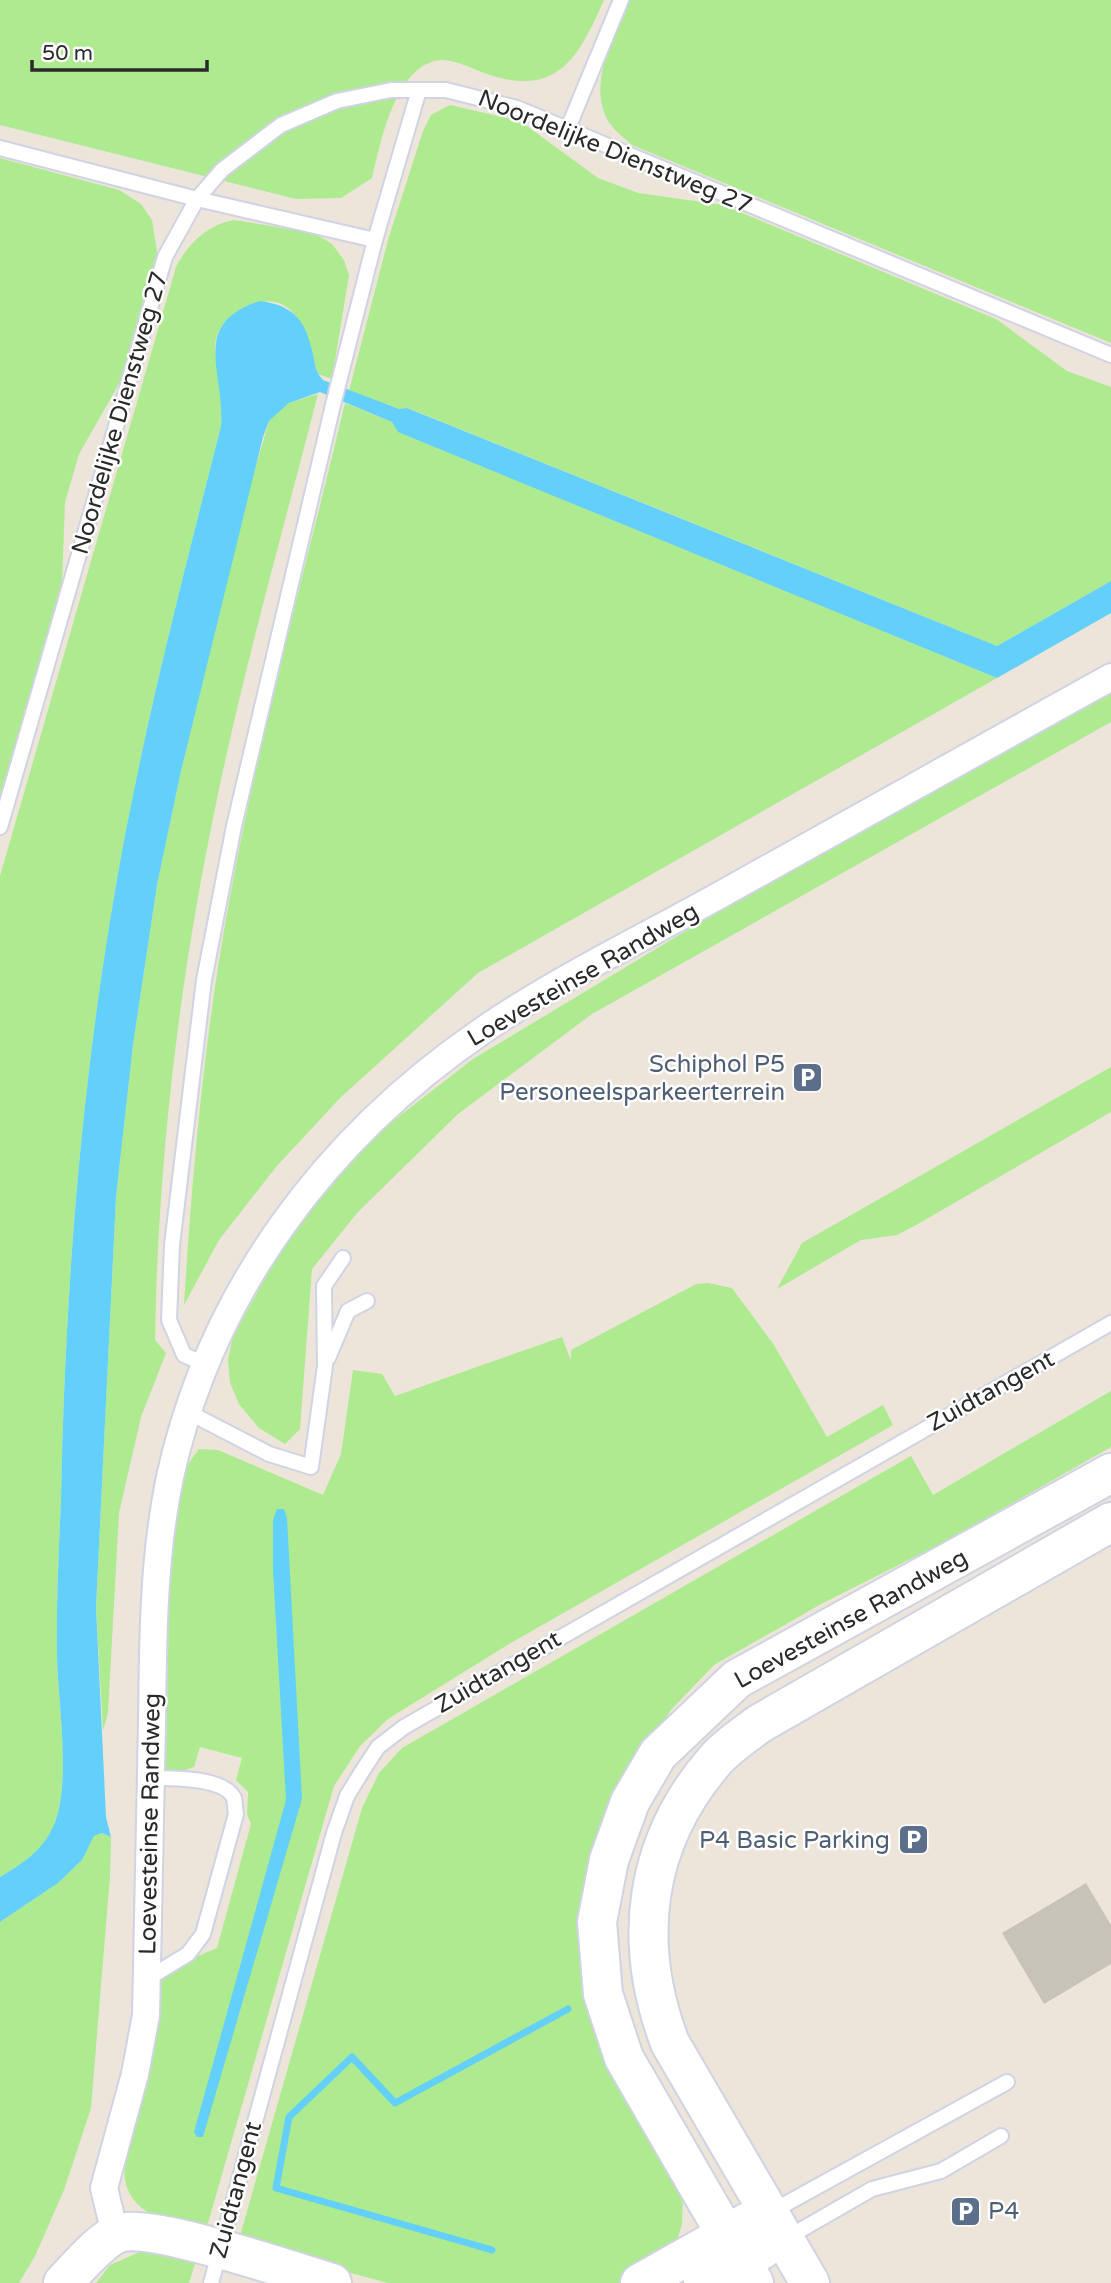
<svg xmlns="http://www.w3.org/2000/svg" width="1111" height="2283" font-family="'Varela Round',sans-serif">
<rect width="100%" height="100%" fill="#ede5da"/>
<g fill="#aeea90">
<path d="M0,0H604C578,58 558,98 487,74C475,70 455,59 441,60C395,64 381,142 372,178L341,198L296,199L0,125Z"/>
<path d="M629,0H1111V343L632,145C622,136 608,126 604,112C591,77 616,31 629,0Z"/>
<path d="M450,105L520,121L598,178L638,193L723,205L996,319L1067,371L1111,387V581L997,646L408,408L399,409L349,391L388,240L423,131L431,115Z"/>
<path d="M0,158L119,190L141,204L152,220L157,252L120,382L79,454L65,502L62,583L0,804Z"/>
<path d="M234,220L314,233L332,244L344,260L349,275L332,379L318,374C309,339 296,283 247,307C233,314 222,320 217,336C212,352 217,361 220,377C223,394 222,409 221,426C183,576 144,726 117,879C81,1084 65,1291 61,1498C59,1550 56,1604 57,1656C58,1703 72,1785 53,1827C42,1851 22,1864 0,1877V876L176,267C188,244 207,225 234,220Z"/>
<path d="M318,394C284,527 246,660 218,794C180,974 158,1156 155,1340L166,1353L141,1417L119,1513L108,1713L103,1731L96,1607L116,1197L133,1045L157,885L181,771L248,493L269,421L289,403Z"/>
<path d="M345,403L392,422L399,432L997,678L478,973L340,1098L276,1167L219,1240L184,1305C192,1178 203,1051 225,925C255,749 304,576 345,403Z"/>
<path d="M1111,684V722L592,1014L458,1114L358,1212L312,1269L300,1429L285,1444L259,1428L239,1404L230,1383L228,1359L233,1337L270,1269L316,1199L375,1135L473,1059L817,852Z"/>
<path d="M1111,1067V1112L918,1224L897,1235L861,1240L777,1289L802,1243Z"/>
<path d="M708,1283L732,1288L774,1345L827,1437L883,1405L893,1425L509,1644L388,1719L360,1746L334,1786L206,2230C178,2223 140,2219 128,2190C113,2156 149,2081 155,2044C158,2025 153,2002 159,1985C166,1966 200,1956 217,1948L251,1824L247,1814L248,1792L236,1780L242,1758L200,1747L194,1767L178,1772L166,1769L170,1540L186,1467L199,1449L218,1450L323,1495L341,1454L353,1370L382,1374L395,1396L562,1337L571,1361V1350L696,1284Z"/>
<path d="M1111,1391V1447L944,1542L823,1603L714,1665L670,1711L637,1771L592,1904L683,2194L682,2224L675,2247L624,2283H388L238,2243L362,1808L379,1773L402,1748L911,1456L933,1495Z"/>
<path d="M102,1833L111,1837L110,1876L91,2108L64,2190L35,2256L19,2283H0V1922L58,1883L82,1860L94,1836Z"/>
<path d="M140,2252L196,2261L189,2283H96L110,2265Z"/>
</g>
<g fill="#62d0fb">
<path d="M260,301C295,306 305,320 313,354C315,364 316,373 323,380L399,409L407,408L997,646L1111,581V613L997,678L398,432L392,422L320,392L289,403L269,421L263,437L181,771L157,885L133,1045L116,1197L96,1607L106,1817L111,1837L102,1833L94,1836L82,1860L58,1883L0,1922V1877C22,1864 42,1851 53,1827C72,1786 58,1703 57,1656C56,1604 59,1551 61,1498C65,1291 81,1084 117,879C144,726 183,576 221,426C225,371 189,324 260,301Z"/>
<path d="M277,1509H284L287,1518L302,1799L203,2137H197L194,2132L286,1800L273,1570V1520Z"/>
</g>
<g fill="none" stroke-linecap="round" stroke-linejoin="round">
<path stroke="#62d0fb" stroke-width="7" d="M492,2250L276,2188L289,2117L352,2057L395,2103L568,2009"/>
</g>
<path fill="#c8c3b9" d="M1086,1883L1111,1925V1964L1044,2004L1002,1933Z"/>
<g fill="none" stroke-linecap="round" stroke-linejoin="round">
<defs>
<g id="lane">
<path d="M568,128L621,0"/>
<path d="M0,148L197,199L375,240"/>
<path d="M0,827L165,257L197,199L222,170L281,125L337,101L391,90H446L517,108L1111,355"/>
<path d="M328,1358L348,1311L367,1301"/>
<path d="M205,1364L184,1355L169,1320L172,1245L204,980L234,826L333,405L375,240L419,90"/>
<path d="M188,1412L269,1454L311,1467L325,1366L324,1286L343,1258"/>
<path d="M147,1979L188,1954L203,1934L236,1814C235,1810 235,1802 234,1798C224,1777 170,1778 151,1778"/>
<path d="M771,2212L1007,2082"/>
<path d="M785,2239L872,2189L941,2171L1001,2136"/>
<path d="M211,2283L334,1833L347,1796L361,1773L378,1747L404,1727L1111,1323"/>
</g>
<path id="street" d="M115,2234L104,2188L135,2074L146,2015C148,1918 150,1820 152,1723C153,1640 153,1558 170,1477C211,1291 326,1138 482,1031C556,980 641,939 720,895C850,822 981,750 1111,677"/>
<g id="secondary">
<path d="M63,2283C75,2270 103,2238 119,2233C152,2223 292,2271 332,2283"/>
<path d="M640,2283L748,2222"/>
<path d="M703,2283L763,2249"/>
<path d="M754,2283L624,2058L603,1994L597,1922L609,1860L630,1802L658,1754L737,1679L1111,1473"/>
<path d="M810,2283L670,2043C631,1940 644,1841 717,1758C729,1745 746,1734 759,1724L1111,1522"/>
</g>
</defs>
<use href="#lane" stroke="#cfd3e4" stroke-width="18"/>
<use href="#street" stroke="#cfd3e4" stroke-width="30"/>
<use href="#secondary" stroke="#cfd3e4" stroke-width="42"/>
<use href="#lane" stroke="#fff" stroke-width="14"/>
<use href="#street" stroke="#fff" stroke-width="26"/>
<use href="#secondary" stroke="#fff" stroke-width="38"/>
</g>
<defs>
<symbol id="parking-square" viewBox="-11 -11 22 22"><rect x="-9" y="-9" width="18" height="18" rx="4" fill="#5c6f8a" stroke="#fff"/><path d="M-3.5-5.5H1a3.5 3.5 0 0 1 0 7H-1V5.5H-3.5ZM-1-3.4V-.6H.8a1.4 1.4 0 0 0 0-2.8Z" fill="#fff"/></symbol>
</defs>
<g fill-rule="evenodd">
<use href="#parking-square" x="790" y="1060" width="35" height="35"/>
<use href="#parking-square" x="896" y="1822" width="35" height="35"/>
<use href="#parking-square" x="948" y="2194" width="35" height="35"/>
</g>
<g text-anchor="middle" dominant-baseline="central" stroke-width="5" stroke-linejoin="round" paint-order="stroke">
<g font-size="24" fill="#2a2a2a" stroke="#fff">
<text transform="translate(615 152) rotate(22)">Noordelijke Dienstweg 27</text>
<text transform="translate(120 413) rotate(-74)">Noordelijke Dienstweg 27</text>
<text transform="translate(583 975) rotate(-30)">Loevesteinse Randweg</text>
<text transform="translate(991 1391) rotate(-29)">Zuidtangent</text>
<text transform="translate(851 1619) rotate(-29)">Loevesteinse Randweg</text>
<text transform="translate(498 1672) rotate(-30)">Zuidtangent</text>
<text transform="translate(150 1824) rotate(-89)">Loevesteinse Randweg</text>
<text transform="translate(236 2190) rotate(-75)">Zuidtangent</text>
</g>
<g font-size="24" fill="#4e5e75" stroke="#fff" text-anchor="end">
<text x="785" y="1064">Schiphol P5<tspan x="785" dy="28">Personeelsparkeerterrein</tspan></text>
<text x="890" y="1840">P4 Basic Parking</text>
<text x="988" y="2211" text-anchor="start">P4</text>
</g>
</g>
<path d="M32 60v10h175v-10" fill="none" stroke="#2a2a2a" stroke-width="3.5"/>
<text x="42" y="60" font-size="21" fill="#2a2a2a" stroke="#ffffff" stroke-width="5" paint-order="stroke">50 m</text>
</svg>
